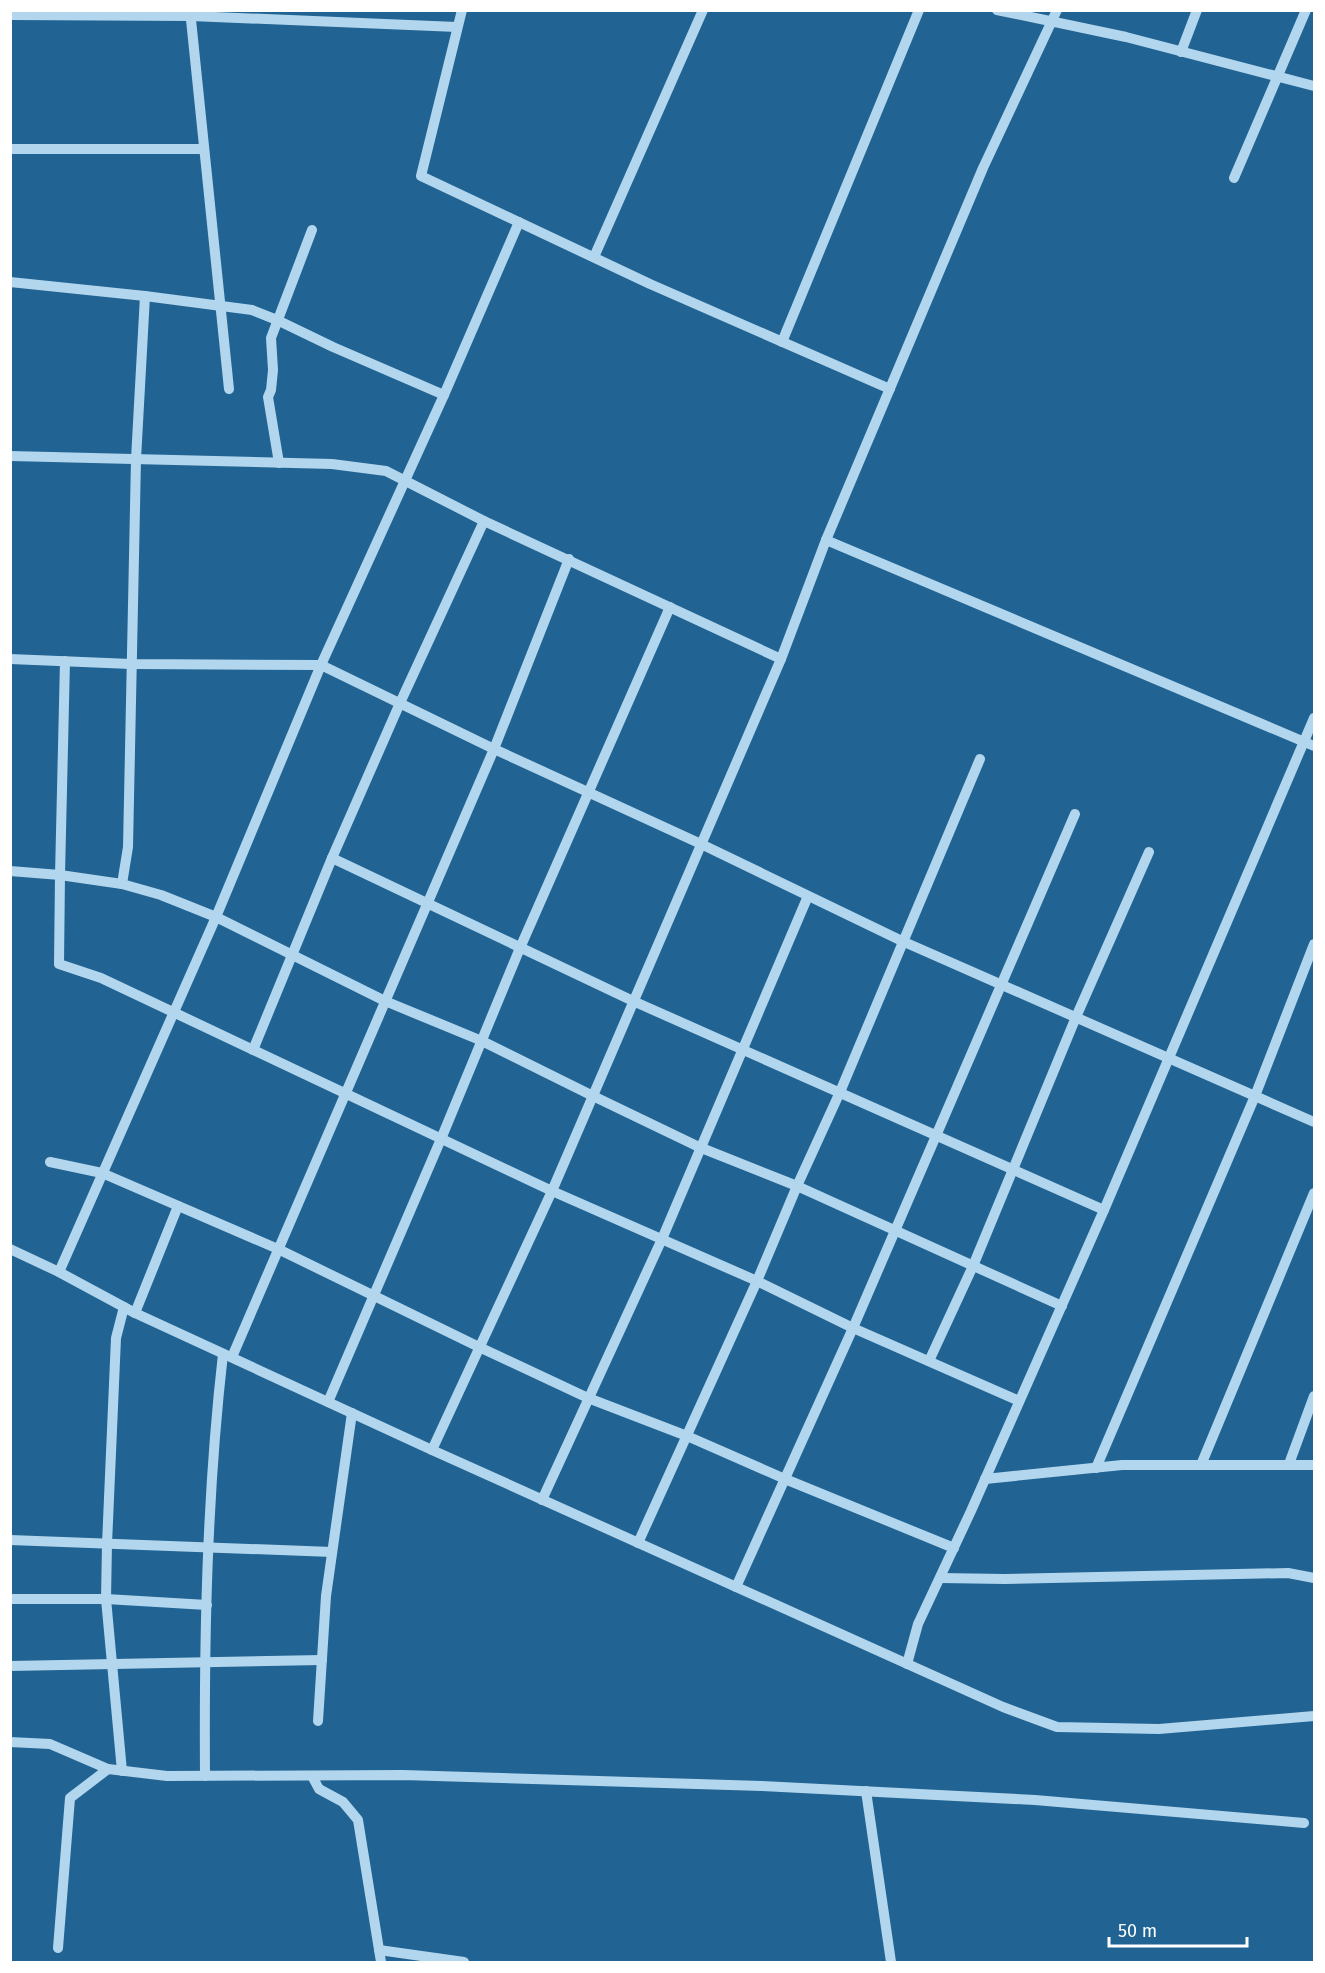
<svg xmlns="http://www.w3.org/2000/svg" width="1325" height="1973" font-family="'Fira Sans',sans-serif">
<rect width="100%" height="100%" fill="#216392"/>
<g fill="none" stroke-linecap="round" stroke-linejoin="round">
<g stroke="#b2d6ed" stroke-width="10">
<path d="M190,10L229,389"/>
<path d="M462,10L421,176L650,284L890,389"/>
<path d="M997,10L1126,37L1314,86"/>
<path d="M10,15L191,16L457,27"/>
<path d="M1181,52L1197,10"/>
<path d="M10,149H204"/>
<path d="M1234,178L1306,10"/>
<path d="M594,257L703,10"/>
<path d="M10,282L145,296L252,310L277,320L333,347L444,395"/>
<path d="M782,342L919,10"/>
<path d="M10,456L332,464L386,471L484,521L781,659"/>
<path d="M279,463L268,397L271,390L273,370L271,338L312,230"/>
<path d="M826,540L1314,746"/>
<path d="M10,659L131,664L321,665L494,749L701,844L902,941L1314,1122"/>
<path d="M65,661L60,875L59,964L101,978L552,1191L757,1281L853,1328L1019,1401"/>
<path d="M332,858L633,1001L1104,1210"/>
<path d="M10,871L60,875L122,884L161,895L216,917L385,1001L482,1041L593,1096L699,1147L797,1186L1062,1306"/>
<path d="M122,884L128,847L136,459L145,296"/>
<path d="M253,1050L332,858L400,703L484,521"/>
<path d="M50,1162L102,1173L278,1249L479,1347L588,1398L687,1436L785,1479L954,1548"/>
<path d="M10,1249L59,1272L135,1313L432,1450L1003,1707L1057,1727L1159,1729L1314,1716"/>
<path d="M59,1272L216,917L321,665L444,395L519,222"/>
<path d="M135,1313L178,1206"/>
<path d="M232,1357L494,749L569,559"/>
<path d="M929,1361L973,1266L1076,1017L1149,852"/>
<path d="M328,1402L441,1139L520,948L670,607"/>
<path d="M432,1450L552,1191L781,659L826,540L983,168L1057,10"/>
<path d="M1289,1464L1314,1396"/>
<path d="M1201,1465L1314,1193"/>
<path d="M1096,1468L1255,1096L1314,944"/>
<path d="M985,1479L1122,1465H1314"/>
<path d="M542,1500L662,1239L808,896"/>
<path d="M10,1540L332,1552"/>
<path d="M638,1543L757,1281L797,1186L840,1092L980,759"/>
<path d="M940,1578L1005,1579L1288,1573L1314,1578"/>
<path d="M736,1587L853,1328L1075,814"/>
<path d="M10,1599H106L207,1605"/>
<path d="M907,1664L918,1624L971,1511L1104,1210L1314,718"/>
<path d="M10,1666L322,1660"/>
<path d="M318,1721L326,1596L352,1413"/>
<path d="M10,1742L50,1744L108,1769L167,1776L403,1775L762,1786L1035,1800L1304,1823"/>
<path d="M122,1771L106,1599L107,1544L116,1338L124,1307"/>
<path d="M205,1776C204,1635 207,1494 223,1354"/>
<path d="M312,1776L319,1789L343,1802L358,1820L381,1962"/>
<path d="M866,1791L891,1962"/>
<path d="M58,1948L70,1798L108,1769"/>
<path d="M379,1950L464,1962"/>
</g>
</g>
<rect width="1325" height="1973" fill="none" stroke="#ffffff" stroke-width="24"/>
<path d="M1109 1937v9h138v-9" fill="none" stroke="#ffffff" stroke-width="3"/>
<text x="1118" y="1937" font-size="18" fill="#ffffff" stroke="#216392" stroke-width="4.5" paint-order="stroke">50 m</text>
</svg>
